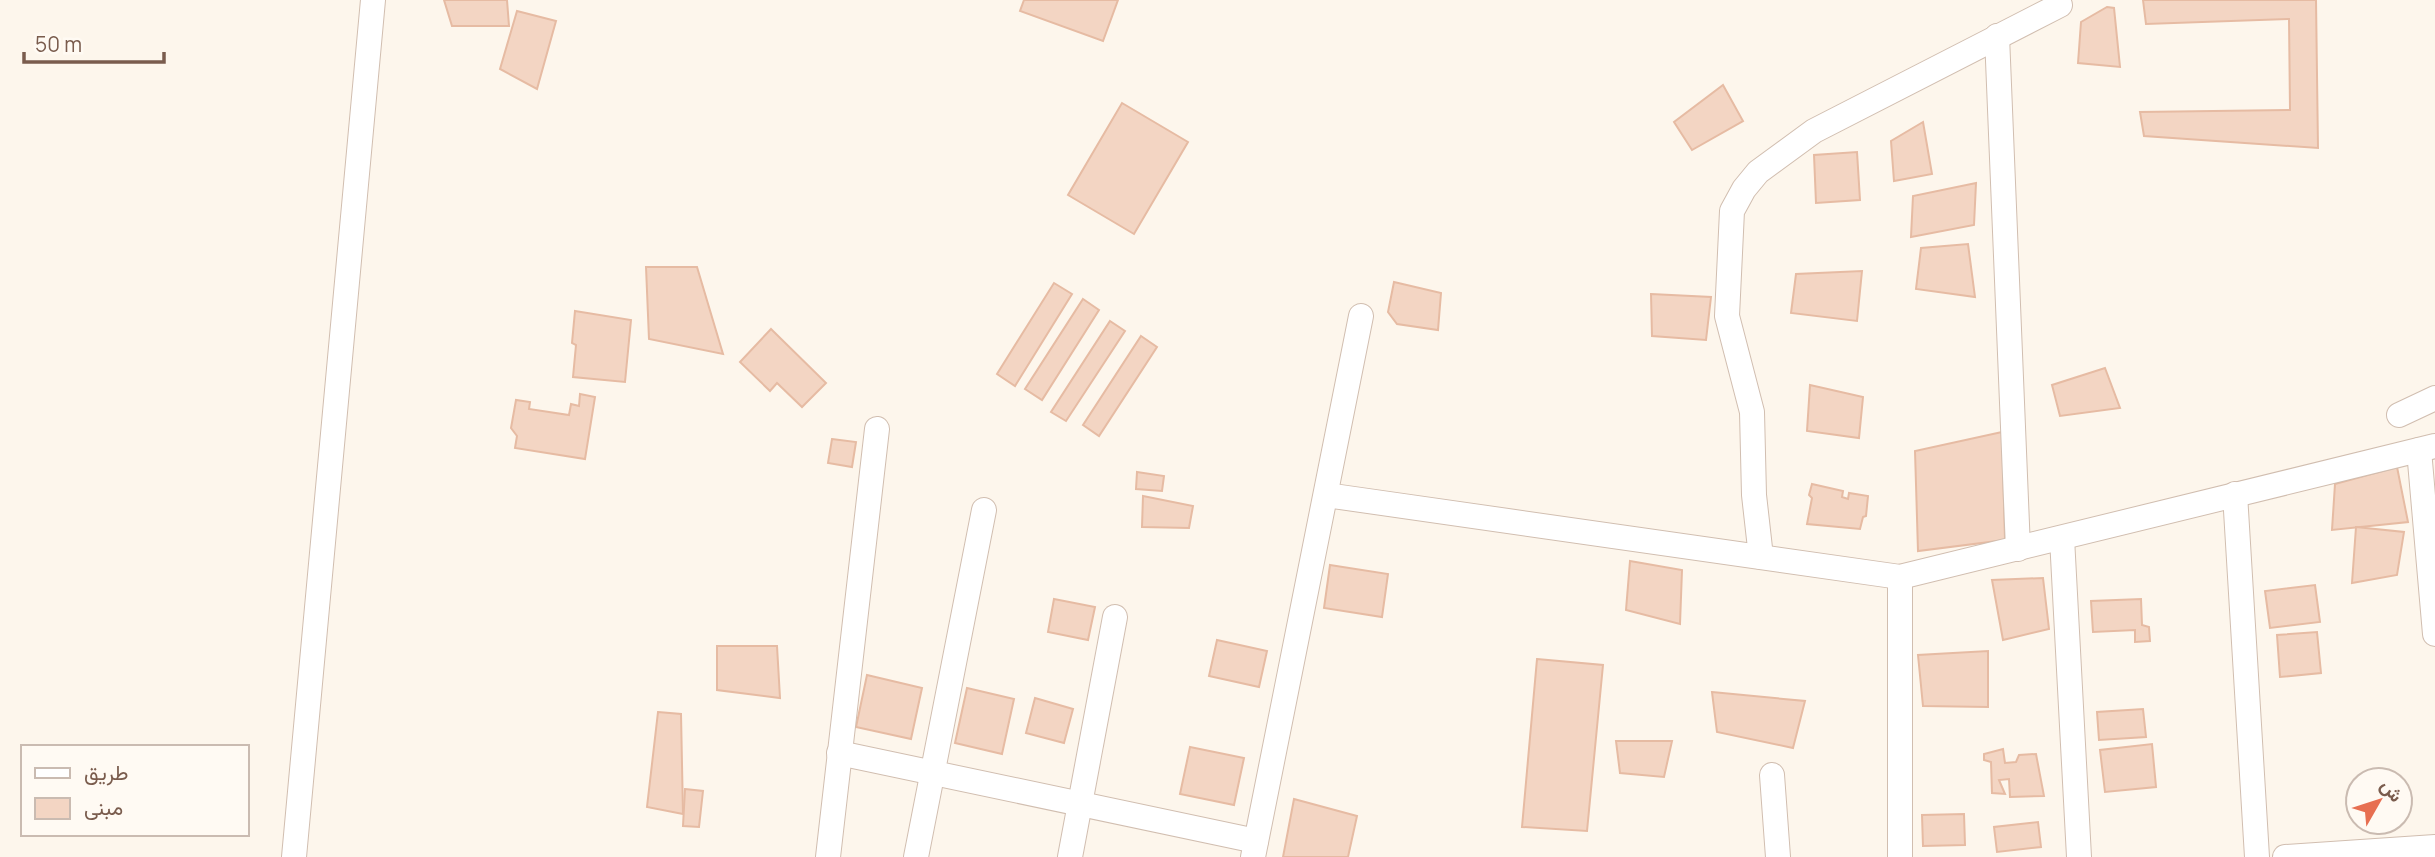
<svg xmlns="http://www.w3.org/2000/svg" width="2435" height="857" font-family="Manrope,Vazirmatn,sans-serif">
<rect width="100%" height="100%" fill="#fdf6ec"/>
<g fill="#f3d5c3" stroke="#e6bba3" stroke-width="2">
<path d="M444,0H507L509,26H452Z"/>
<path d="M1024,0H1118L1103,41L1020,11Z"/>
<path d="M2143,0H2316L2318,148L2144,136L2140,112L2290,110L2289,19L2146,24Z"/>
<path d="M2107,7L2114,8L2120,67L2078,63L2081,22Z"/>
<path d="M517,11L556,21L537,89L500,69Z"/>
<path d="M1723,85L1743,121L1692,150L1674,122Z"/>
<path d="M1122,103L1188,142L1134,234L1068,195Z"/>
<path d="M1923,122L1932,174L1894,181L1891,141Z"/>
<path d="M1857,152L1860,200L1816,203L1814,155Z"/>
<path d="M1976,183L1974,225L1911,237L1913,196Z"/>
<path d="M1968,244L1975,297L1916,289L1921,248Z"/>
<path d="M646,267H697L723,354L649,339Z"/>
<path d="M1862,271L1857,321L1791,313L1796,274Z"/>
<path d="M1394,282L1441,293L1438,330L1397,324L1388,312Z"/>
<path d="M1054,283L1072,294L1015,386L997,374Z"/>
<path d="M1651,294L1711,297L1706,340L1652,336Z"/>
<path d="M1083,299L1099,310L1042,400L1025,389Z"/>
<path d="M575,311L631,320L625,382L573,377L576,345L572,343Z"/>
<path d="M1110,321L1125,331L1066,421L1051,412Z"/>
<path d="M771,329L826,383L802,407L777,383L770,391L740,362Z"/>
<path d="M1141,336L1157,347L1099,436L1083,425Z"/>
<path d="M2105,368L2120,408L2060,416L2052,385Z"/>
<path d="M1810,385L1863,397L1859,438L1807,431Z"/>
<path d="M580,394L595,397L585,459L515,448L517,436L511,428L516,400L530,402L529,409L569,415L571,404L579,406Z"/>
<path d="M2002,432L2005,540L1918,551L1915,451Z"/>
<path d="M832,439L856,442L852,467L828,463Z"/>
<path d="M2397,467L2408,522L2332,530L2335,484Z"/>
<path d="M1137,472L1164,476L1162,491L1136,489Z"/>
<path d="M1812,484L1843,491L1842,497L1848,499L1849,493L1868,496L1866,516L1863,517L1860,529L1807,524L1812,498L1809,495Z"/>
<path d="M1143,496L1193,506L1189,528L1142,527Z"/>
<path d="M2356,527L2404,532L2397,575L2352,583Z"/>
<path d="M1630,561L1682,570L1680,624L1626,610Z"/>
<path d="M1330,565L1388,574L1382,617L1324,608Z"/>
<path d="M2043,578L2049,629L2003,640L1992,580Z"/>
<path d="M2315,585L2320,622L2270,628L2265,591Z"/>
<path d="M1054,599L1095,607L1088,640L1048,632Z"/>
<path d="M2141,599L2142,625L2149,627L2150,641L2135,642V630L2093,632L2091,601Z"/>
<path d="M2317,632L2321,673L2280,677L2277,635Z"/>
<path d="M1217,640L1267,651L1259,687L1209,676Z"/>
<path d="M717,646H777L780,698L717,690Z"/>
<path d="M1988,651V707L1923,706L1918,655Z"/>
<path d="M1537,659L1603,665L1587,831L1522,827Z"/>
<path d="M867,675L922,688L911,739L856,727Z"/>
<path d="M967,688L1014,699L1002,754L955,743Z"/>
<path d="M1712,692L1805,701L1793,748L1717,732Z"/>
<path d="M1035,698L1073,709L1064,743L1026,733Z"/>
<path d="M2143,709L2146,737L2099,740L2097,712Z"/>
<path d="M658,712L681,714L683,814L647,807Z"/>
<path d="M1616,741H1672L1664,777L1620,773Z"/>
<path d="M2152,744L2156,787L2105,792L2100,750Z"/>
<path d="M1190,747L1244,758L1234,805L1180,794Z"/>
<path d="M2003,749L2005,763L2016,762L2019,755L2036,754L2044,796L2010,797L2009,779L1999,780L2005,794L1992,793L1991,762L1984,760V754Z"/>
<path d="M685,789L703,791L699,827L683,826Z"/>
<path d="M1294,799L1357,816L1348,857H1283Z"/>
<path d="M1964,814L1965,845L1923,846L1922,815Z"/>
<path d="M2038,822L2041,847L1997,852L1994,827Z"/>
</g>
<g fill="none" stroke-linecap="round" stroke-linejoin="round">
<defs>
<g id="minor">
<path d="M1997,36L2018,549"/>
<path d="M2399,415L2435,398"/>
<path d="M2419,450L2435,634"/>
<path d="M2235,494L2257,857"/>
<path d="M1326,495L1900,577L2435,446"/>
<path d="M2062,538L2079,857"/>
<path d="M1761,557L1754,495L1752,412L1727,316L1732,211L1744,189L1758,172L1814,131L2060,5"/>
<path d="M1900,577V857"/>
<path d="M839,753L1256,841"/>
<path d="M1772,775L1778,857"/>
<path d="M294,857L373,0"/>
<path d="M828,857L877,429"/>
<path d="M916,857L984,510"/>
<path d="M1070,857L1115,617"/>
<path d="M1253,857L1361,316"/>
<path d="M2285,857L2435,847"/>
</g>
</defs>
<use href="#minor" stroke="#d1beb0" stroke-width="26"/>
<use href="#minor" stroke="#fff" stroke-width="24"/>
</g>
<rect x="21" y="745" width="228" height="91" fill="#fffaf3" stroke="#cabbb1" stroke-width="2"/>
<rect x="35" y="768" width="35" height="10" fill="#ffffff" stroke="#cabbb1" stroke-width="2"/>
<text x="84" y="780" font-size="21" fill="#7a5c4d">طريق</text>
<rect x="35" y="798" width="35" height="21" fill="#f3d5c3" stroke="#cabbb1" stroke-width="2"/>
<text x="84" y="815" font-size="21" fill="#7a5c4d">مبنى</text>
<g transform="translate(2379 801) rotate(51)"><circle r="33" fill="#fffaf3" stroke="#cabbb1" stroke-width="2"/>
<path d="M0-5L12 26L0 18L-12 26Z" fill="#e76f51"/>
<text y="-10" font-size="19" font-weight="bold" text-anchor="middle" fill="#7a5c4d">ش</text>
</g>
<path d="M24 52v10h140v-10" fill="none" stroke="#7a5c4d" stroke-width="3.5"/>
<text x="35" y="52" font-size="21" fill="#7a5c4d" stroke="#fffaf3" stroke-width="5" paint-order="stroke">50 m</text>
</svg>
